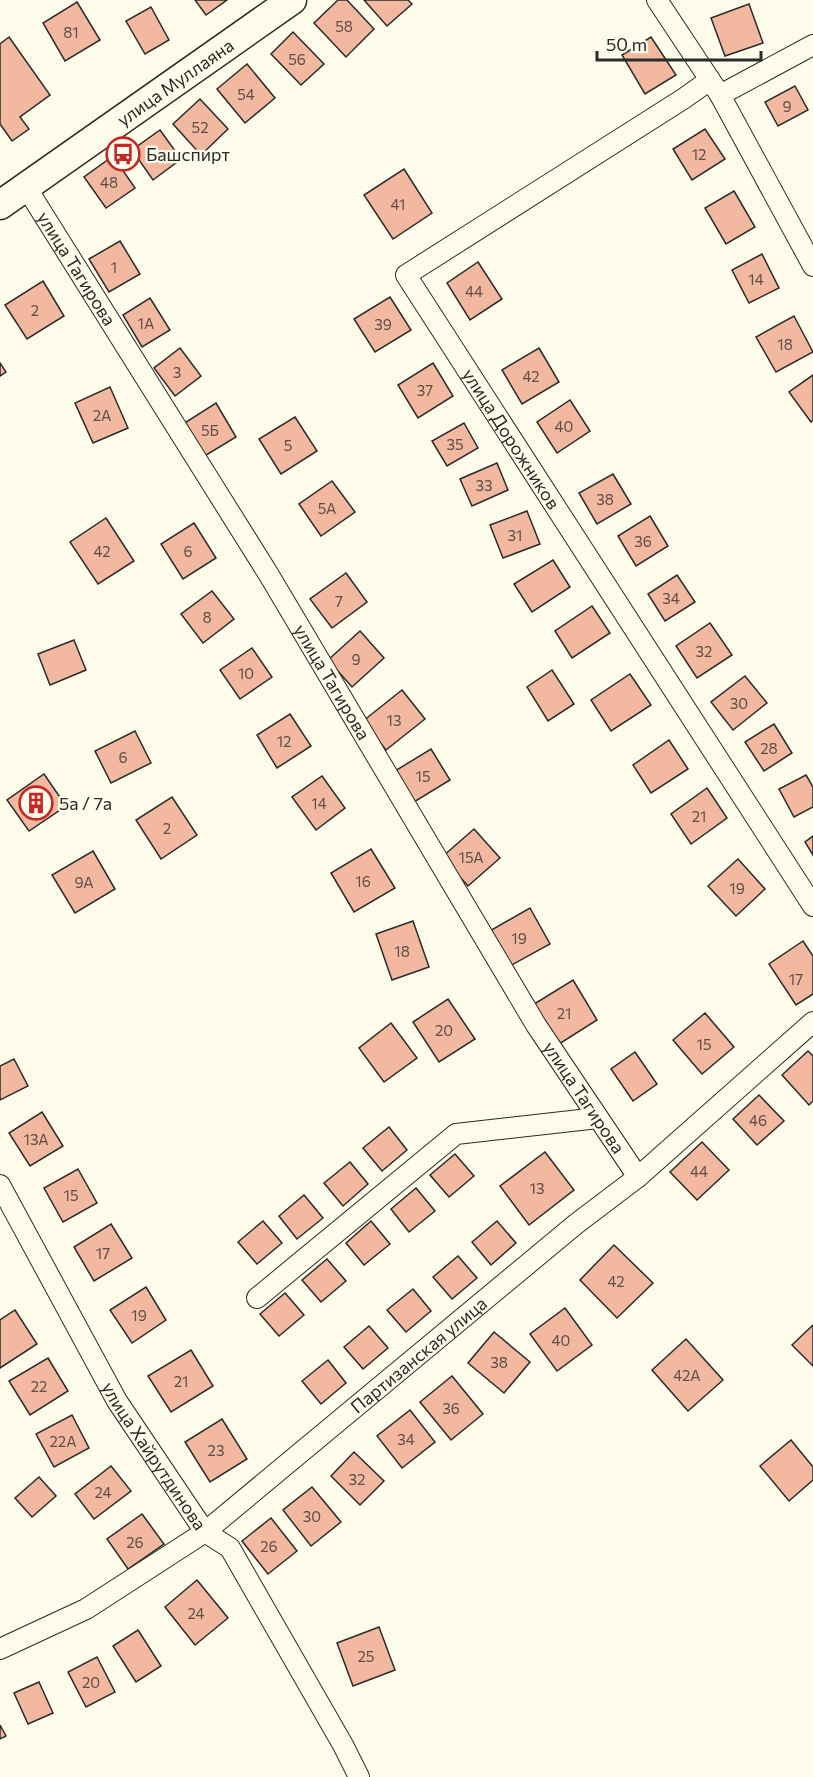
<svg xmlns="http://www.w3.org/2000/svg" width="813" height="1777" font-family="Commissioner,sans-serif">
<rect width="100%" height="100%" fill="#fdfbea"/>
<g fill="#f2b8a0" stroke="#2b2b2b" stroke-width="1.5">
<path d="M195,0H227L206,15Z"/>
<path d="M338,0H347L374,29L346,57L314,23Z"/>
<path d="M364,0H408L412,4L387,26Z"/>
<path d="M77,2L100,40L65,61L43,23Z"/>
<path d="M749,4L763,43L725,56L711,18Z"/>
<path d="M151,7L169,40L145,54L126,21Z"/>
<path d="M293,32L324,64L301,85L271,54Z"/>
<path d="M9,37L50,95L20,117L29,129L12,141L0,124V44Z"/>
<path d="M651,37L676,75L645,94L622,55Z"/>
<path d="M247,64L275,98L245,123L217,89Z"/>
<path d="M795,86L808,110L778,126L765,102Z"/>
<path d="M200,99L228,129L201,155L173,124Z"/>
<path d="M705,129L725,159L692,180L673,149Z"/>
<path d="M160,130L181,159L153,180L132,150Z"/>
<path d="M113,156L135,188L106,208L84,177Z"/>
<path d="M404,169L432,213L393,239L364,195Z"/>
<path d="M734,191L755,227L726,244L705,208Z"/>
<path d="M120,241L140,274L109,292L89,259Z"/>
<path d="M762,254L779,288L749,303L732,270Z"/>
<path d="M478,262L502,299L470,320L447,283Z"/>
<path d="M43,281L64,316L27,339L5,305Z"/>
<path d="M390,297L411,330L375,352L354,319Z"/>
<path d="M150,298L170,330L142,347L123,315Z"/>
<path d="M794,316L813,352L776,372L756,337Z"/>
<path d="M180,348L201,376L175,396L154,368Z"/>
<path d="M539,348L559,382L522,404L502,370Z"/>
<path d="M0,363L6,372L0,376Z"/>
<path d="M433,363L453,396L418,418L398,385Z"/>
<path d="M813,375V420L811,422L789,392Z"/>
<path d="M110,387L128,428L93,443L75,403Z"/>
<path d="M570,400L590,431L557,453L537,422Z"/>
<path d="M216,403L236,437L203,457L183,424Z"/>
<path d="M295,417L317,451L281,474L259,439Z"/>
<path d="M464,423L478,448L447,466L432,441Z"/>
<path d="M497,463L508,490L472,506L460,479Z"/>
<path d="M613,474L631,504L597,524L579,493Z"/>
<path d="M332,481L355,512L321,536L299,504Z"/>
<path d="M527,511L540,544L503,558L490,525Z"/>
<path d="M650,516L668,546L636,566L618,536Z"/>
<path d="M106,518L134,561L98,584L70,542Z"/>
<path d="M194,523L216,558L183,579L161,544Z"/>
<path d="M553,560L570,587L532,612L514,584Z"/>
<path d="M346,573L367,602L332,628L310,599Z"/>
<path d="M677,575L695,602L665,621L648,594Z"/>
<path d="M212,591L234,619L203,643L181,614Z"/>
<path d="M592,606L610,633L572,658L555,631Z"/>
<path d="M710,623L732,655L697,678L676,646Z"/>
<path d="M360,631L384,658L352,687L328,660Z"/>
<path d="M74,640L86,670L50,685L38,654Z"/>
<path d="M252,648L272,677L240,699L220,670Z"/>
<path d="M552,670L574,704L548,721L527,687Z"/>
<path d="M630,674L651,705L611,731L591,700Z"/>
<path d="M745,676L767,703L733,730L711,702Z"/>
<path d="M402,690L425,719L386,750L363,721Z"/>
<path d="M290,714L311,746L277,768L257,735Z"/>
<path d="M774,724L792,753L764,771L745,742Z"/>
<path d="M135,731L151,763L111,783L95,751Z"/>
<path d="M669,740L688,769L651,793L633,765Z"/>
<path d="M431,749L450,780L414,802L395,771Z"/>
<path d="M44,774L66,806L29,831L7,800Z"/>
<path d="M806,775L813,787V807L794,817L779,789Z"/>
<path d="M322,776L345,808L316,830L292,797Z"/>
<path d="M707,788L727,818L691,844L671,814Z"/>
<path d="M172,797L197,835L161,859L136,820Z"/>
<path d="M474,829L500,858L468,886L442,857Z"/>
<path d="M813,836V855L805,842Z"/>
<path d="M371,849L395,888L354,912L331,873Z"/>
<path d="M93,851L115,889L75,913L52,875Z"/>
<path d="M738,859L765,889L736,916L708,886Z"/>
<path d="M530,908L550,944L508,967L488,932Z"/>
<path d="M413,921L429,967L392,980L376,934Z"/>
<path d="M803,941L813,956V994L796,1005L769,964Z"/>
<path d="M573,980L597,1020L556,1046L531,1006Z"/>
<path d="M448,999L475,1039L439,1062L413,1022Z"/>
<path d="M705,1013L734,1047L702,1074L673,1040Z"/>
<path d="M391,1023L417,1058L384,1082L359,1048Z"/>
<path d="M808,1051L813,1056V1101L809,1105L782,1075Z"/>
<path d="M635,1052L657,1084L633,1101L611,1069Z"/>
<path d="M14,1059L28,1086L0,1100V1066Z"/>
<path d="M759,1095L784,1121L757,1145L733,1119Z"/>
<path d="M42,1112L63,1146L30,1166L9,1133Z"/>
<path d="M389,1127L407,1150L382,1171L363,1148Z"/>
<path d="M702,1142L729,1170L697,1200L670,1172Z"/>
<path d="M545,1152L574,1190L529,1225L500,1186Z"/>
<path d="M455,1154L474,1176L449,1197L430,1175Z"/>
<path d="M350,1162L368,1184L343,1206L324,1183Z"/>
<path d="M78,1169L97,1203L63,1222L44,1188Z"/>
<path d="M416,1188L435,1211L409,1232L391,1209Z"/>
<path d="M304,1195L323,1218L297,1239L279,1216Z"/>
<path d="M263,1221L282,1243L257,1264L238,1242Z"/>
<path d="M371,1221L390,1244L364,1265L346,1243Z"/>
<path d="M497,1221L516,1243L491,1265L472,1242Z"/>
<path d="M111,1224L132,1258L94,1281L74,1247Z"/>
<path d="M614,1245L653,1283L617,1318L580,1280Z"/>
<path d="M458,1256L477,1278L452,1299L433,1277Z"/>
<path d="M327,1259L346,1281L321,1302L302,1280Z"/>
<path d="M146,1287L166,1320L132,1343L110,1310Z"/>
<path d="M413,1289L431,1311L406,1332L387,1310Z"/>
<path d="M285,1293L304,1315L279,1336L260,1314Z"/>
<path d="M565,1308L592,1345L557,1371L530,1334Z"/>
<path d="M15,1310L37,1344L0,1368V1320Z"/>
<path d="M813,1325V1366L792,1345Z"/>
<path d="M369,1326L388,1348L363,1369L344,1347Z"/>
<path d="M494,1332L530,1362L504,1393L468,1363Z"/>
<path d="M686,1339L723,1380L688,1411L652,1370Z"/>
<path d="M191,1350L213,1386L171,1412L148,1376Z"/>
<path d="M48,1358L68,1391L30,1415L9,1381Z"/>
<path d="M328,1360L346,1383L321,1404L302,1381Z"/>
<path d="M452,1376L483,1414L451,1440L420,1402Z"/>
<path d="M410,1410L435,1442L402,1468L377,1436Z"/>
<path d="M72,1415L89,1448L54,1467L36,1434Z"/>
<path d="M222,1419L247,1459L210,1482L185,1442Z"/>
<path d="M791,1440L813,1467V1480L789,1501L760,1466Z"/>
<path d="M354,1452L384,1481L360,1505L331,1476Z"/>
<path d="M111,1466L131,1491L94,1519L75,1494Z"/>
<path d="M39,1477L56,1496L32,1517L15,1498Z"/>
<path d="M312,1487L341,1522L311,1546L283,1510Z"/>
<path d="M142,1514L164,1544L128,1569L107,1539Z"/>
<path d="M271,1518L297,1551L268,1574L242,1541Z"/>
<path d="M197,1580L228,1618L195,1645L165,1607Z"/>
<path d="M379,1627L395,1670L353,1686L337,1643Z"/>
<path d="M138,1630L161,1666L136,1682L113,1646Z"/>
<path d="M97,1657L115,1692L86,1707L68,1672Z"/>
<path d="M39,1682L53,1713L28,1724L14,1693Z"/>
<path d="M0,1725L6,1736L0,1739Z"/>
</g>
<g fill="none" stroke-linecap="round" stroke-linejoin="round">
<defs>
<g id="minor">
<path d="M657,0L720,95L813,266"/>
<path id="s1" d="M710,80L683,99L406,275L813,906"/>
<path d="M720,95L813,45"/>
<path id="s2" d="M26,187L269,575L536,1025L638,1177"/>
<path id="s3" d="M0,1185L117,1401L205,1532L230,1548L343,1745L359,1777"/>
<path d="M257,1298L456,1134L598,1118"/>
<path id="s4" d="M0,1649L86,1609L205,1532L576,1224L638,1177L813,1022"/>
</g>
<g id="secondary">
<path id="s5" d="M0,205L292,0"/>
</g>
</defs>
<use href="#minor" stroke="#2b2b2b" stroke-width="22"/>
<use href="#secondary" stroke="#2b2b2b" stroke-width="31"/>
<use href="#minor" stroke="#fdfbea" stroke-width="20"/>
<use href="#secondary" stroke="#fdfbea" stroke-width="28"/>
</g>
<defs>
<symbol id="bus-ring" viewBox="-11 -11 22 22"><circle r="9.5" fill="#fdfbea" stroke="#c62828" stroke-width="1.5"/><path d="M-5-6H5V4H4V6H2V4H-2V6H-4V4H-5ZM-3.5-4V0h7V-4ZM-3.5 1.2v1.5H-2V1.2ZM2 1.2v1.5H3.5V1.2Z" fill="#c62828"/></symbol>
<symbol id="building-ring" viewBox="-11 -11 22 22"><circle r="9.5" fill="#fdfbea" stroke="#c62828" stroke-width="1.5"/><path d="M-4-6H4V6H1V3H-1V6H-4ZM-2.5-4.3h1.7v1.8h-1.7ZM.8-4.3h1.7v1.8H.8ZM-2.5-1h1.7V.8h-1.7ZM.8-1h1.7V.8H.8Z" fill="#c62828"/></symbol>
</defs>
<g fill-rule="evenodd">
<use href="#bus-ring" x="104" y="135" width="38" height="38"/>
<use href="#building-ring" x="17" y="784" width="38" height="38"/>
</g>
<g text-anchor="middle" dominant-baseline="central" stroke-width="4.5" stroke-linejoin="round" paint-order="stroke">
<g font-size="15" fill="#5d4e48">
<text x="344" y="26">58</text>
<text x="71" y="32">81</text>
<text x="297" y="59">56</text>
<text x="246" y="94">54</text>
<text x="787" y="106">9</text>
<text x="200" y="127">52</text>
<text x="699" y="154">12</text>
<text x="109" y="182">48</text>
<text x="398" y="204">41</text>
<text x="114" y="267">1</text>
<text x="756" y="279">14</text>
<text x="474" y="291">44</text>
<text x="35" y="310">2</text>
<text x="146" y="323">1А</text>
<text x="383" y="324">39</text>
<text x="785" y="344">18</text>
<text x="177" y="372">3</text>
<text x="531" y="376">42</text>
<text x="425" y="390">37</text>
<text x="102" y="415">2А</text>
<text x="564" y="426">40</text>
<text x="210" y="430">5Б</text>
<text x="455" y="444">35</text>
<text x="288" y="445">5</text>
<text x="484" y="485">33</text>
<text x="605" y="499">38</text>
<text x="327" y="508">5А</text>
<text x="515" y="535">31</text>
<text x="643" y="541">36</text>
<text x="102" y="551">42</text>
<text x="188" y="551">6</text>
<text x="671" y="598">34</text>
<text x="339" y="601">7</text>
<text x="207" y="617">8</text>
<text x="704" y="651">32</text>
<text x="356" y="659">9</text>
<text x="246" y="673">10</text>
<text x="739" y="703">30</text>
<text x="394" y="720">13</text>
<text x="284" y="741">12</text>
<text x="769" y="748">28</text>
<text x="123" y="757">6</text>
<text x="423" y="776">15</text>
<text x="319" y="803">14</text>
<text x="699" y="816">21</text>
<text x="167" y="828">2</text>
<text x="471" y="857">15А</text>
<text x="363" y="881">16</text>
<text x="84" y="882">9А</text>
<text x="737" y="888">19</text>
<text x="519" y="938">19</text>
<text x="402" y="951">18</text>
<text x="796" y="979">17</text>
<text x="564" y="1013">21</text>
<text x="444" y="1030">20</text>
<text x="704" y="1044">15</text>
<text x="758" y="1120">46</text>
<text x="36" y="1139">13А</text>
<text x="699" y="1171">44</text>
<text x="537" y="1188">13</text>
<text x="71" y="1195">15</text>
<text x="103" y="1253">17</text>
<text x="616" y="1281">42</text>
<text x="139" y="1315">19</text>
<text x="561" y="1340">40</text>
<text x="499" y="1362">38</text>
<text x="687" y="1375">42А</text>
<text x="181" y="1381">21</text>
<text x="39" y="1386">22</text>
<text x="451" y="1408">36</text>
<text x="406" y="1439">34</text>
<text x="63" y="1441">22А</text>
<text x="216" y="1450">23</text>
<text x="357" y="1479">32</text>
<text x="103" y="1492">24</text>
<text x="312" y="1516">30</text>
<text x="135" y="1542">26</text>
<text x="269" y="1546">26</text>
<text x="196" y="1613">24</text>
<text x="366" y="1656">25</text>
<text x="91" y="1682">20</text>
</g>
<g font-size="18" fill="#2b2b2b" stroke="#fdfbea">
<text stroke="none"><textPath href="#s5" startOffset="214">улица Муллаяна</textPath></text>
<text stroke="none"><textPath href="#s2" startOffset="96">улица Тагирова</textPath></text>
<text stroke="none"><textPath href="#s1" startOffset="556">улица Дорожников</textPath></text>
<text stroke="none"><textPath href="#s2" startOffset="582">улица Тагирова</textPath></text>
<text stroke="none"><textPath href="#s2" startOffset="1068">улица Тагирова</textPath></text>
<text stroke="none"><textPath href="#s4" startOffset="514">Партизанская улица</textPath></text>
<text stroke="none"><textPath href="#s3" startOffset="312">улица Хайрутдинова</textPath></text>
</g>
<g font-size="18" fill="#2b2b2b" stroke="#fdfbea" text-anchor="start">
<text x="146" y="154">Башспирт</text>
<text x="59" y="803">5а / 7а</text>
</g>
</g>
<path d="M597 51v9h164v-9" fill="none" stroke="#2b2b2b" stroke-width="3"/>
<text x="606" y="51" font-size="18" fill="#2b2b2b" stroke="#fdfbea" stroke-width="4.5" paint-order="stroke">50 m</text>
</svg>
